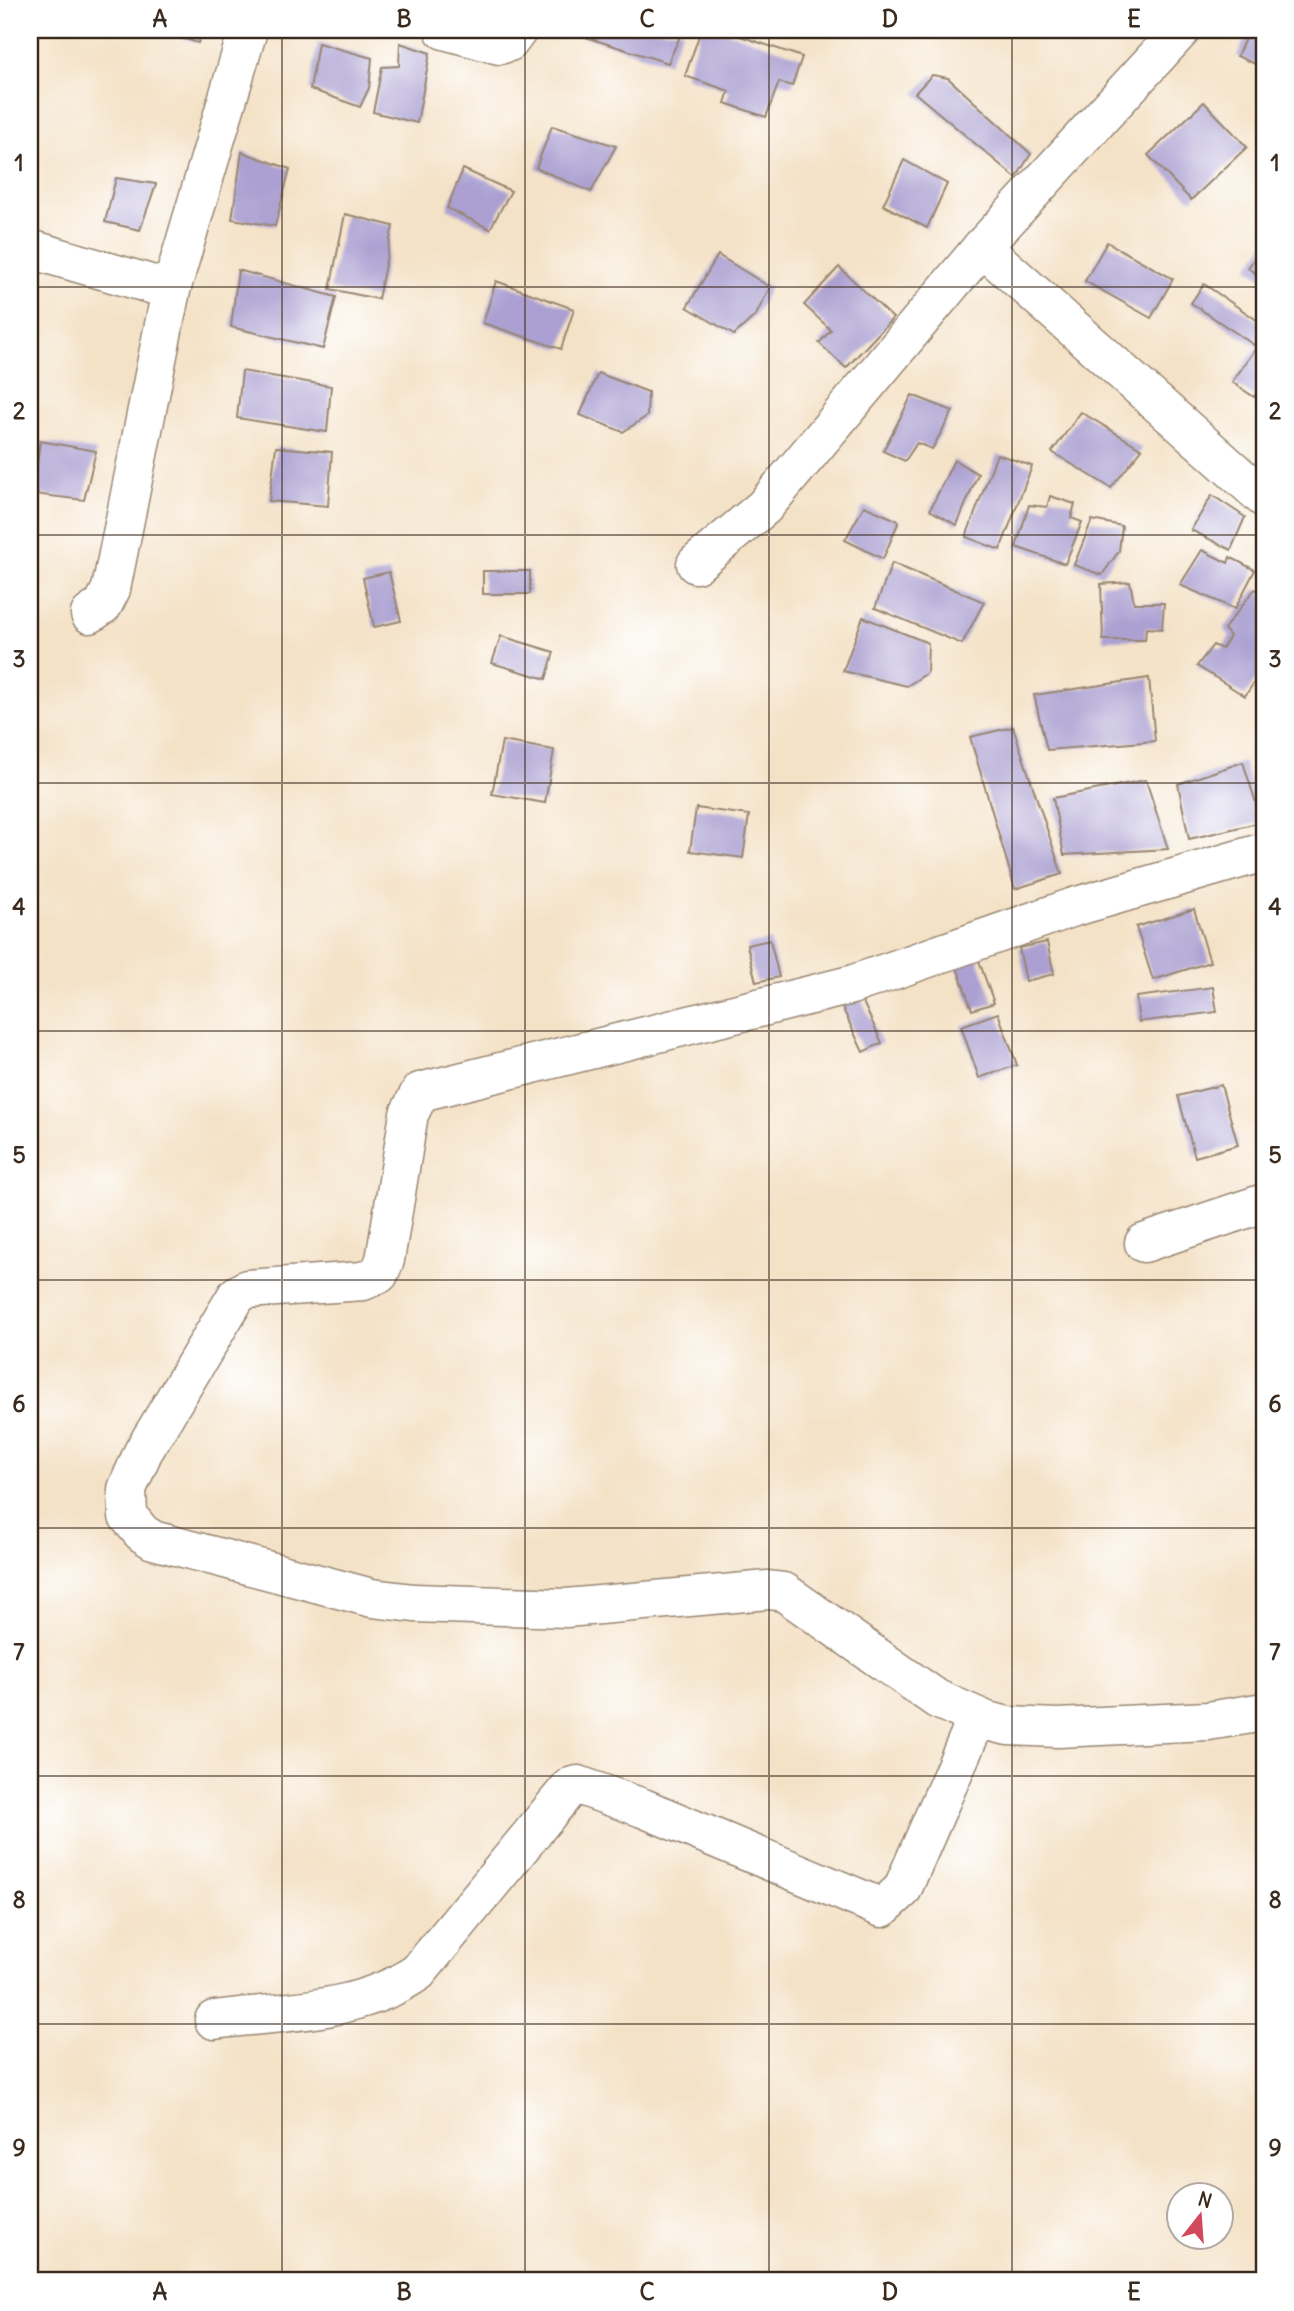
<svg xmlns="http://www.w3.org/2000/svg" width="1294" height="2311" font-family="Delius,sans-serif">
<rect width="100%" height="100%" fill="#fff"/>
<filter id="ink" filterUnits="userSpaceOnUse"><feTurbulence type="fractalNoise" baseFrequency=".0143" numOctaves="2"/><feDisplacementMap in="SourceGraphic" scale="14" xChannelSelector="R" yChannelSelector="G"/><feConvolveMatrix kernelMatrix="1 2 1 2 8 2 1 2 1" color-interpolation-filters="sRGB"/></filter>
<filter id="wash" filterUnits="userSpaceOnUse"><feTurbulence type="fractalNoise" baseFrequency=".00686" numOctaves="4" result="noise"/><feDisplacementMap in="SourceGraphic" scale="28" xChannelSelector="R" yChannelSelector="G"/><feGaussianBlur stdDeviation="1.57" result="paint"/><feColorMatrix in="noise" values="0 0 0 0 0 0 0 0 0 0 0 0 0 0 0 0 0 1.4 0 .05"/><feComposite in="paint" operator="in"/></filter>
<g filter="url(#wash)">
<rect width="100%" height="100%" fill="#f4e2c7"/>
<g id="blocks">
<g fill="#aba0d1">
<path d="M157,30H203L198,43Z"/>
<path d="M563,30H683L668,63Z"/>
<path d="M701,30H722L802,57L792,86L779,82L766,117L725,103L729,91L685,76Z"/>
<path d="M1249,30H1264V68L1237,56Z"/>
<path d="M318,43L372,58L369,88L360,107L310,89Z"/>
<path d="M400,43L430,53L417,123L373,112L382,67L399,66Z"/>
<path d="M932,75L948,78L1031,154L1016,178L915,93Z"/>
<path d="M1204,102L1247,147L1191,200L1148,155Z"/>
<path d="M552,126L616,146L591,192L536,168Z"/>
<path d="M242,152L290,169L275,226L232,219Z"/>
<path d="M904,160L947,184L927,228L883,205Z"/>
<path d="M463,169L511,191L490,229L447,208Z"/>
<path d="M116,178L156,184L140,230L105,222Z"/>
<path d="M345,214L393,226L378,299L330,289Z"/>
<path d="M1107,242L1173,279L1151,318L1085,281Z"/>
<path d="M1264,244V279L1248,268Z"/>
<path d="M718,255L770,287L756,315L734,335L687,307Z"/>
<path d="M839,267L893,318L846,368L819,343L831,330L804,305Z"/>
<path d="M238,270L336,297L323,349L231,327Z"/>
<path d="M496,281L574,309L561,349L483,323Z"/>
<path d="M1204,284L1264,325V381L1254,397L1232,382L1257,347L1191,303Z"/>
<path d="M242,371L331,386L327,432L237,418Z"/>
<path d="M598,373L648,392L647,416L623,432L580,415Z"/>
<path d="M912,395L953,411L932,449L917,443L905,461L883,451Z"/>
<path d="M1081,412L1142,449L1111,488L1052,452Z"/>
<path d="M40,441L96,451L84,500L33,494Z"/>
<path d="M276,447L332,452L328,506L269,501Z"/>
<path d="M997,454L1032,466L1000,550L966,537Z"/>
<path d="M954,460L978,474L957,525L930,510Z"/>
<path d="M1212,495L1245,517L1231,550L1191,530Z"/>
<path d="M1050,496L1075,504L1071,518L1082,522L1065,564L1016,547L1029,505L1047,507Z"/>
<path d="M864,506L899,521L883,559L845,540Z"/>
<path d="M1092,520L1122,526L1119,551L1102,575L1074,565Z"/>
<path d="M1202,550L1228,563L1230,557L1255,570L1235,609L1180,585Z"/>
<path d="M892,563L984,602L962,644L875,608Z"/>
<rect x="483" y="571" width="47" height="23"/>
<path d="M389,572L401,621L374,627L363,578Z"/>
<path d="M1130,582L1134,603H1164L1162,629L1146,628L1145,640H1103L1101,584Z"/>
<path d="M1255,589L1264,595V668L1245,696L1197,666L1213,645L1222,649L1230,636L1224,629Z"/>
<path d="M863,617L928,643L927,673L907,686L843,671Z"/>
<path d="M501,636L554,652L546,679L492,663Z"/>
<path d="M1149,678L1155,741L1047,750L1034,695Z"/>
<path d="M1013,727L1062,874L1015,889L970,737Z"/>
<path d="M502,741L554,750L545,803L492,794Z"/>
<path d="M1243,762L1262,822L1189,839L1178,784Z"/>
<path d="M1146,780L1168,849L1064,855L1053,798Z"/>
<path d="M696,808L749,815L743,858L690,851Z"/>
<path d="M1194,909L1210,962L1153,980L1136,927Z"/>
<path d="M770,940L779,977L756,982L747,945Z"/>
<path d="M1047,942L1054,974L1026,981L1019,948Z"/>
<path d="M978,958L994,1003L972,1010L956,965Z"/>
<path d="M1213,987L1217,1012L1139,1022L1136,997Z"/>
<path d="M861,998L882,1043L863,1052L842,1007Z"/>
<path d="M998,1013L1017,1065L979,1078L961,1026Z"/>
<path d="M1221,1085L1238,1145L1195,1157L1178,1096Z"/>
</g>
</g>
</g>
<g filter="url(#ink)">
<use href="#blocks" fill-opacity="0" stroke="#988672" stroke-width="2"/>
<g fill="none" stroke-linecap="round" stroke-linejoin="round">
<defs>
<g id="street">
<path d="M444,30L499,45L509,42L518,30"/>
<path d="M982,247L1264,498"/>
<path d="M30,249L171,290"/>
<path d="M696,564L764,507L982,247L1181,30"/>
<path d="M90,614L103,605L111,589L171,290L248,30"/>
<path d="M1264,852L1074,907L851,985L420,1092L409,1114L385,1260L379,1274L363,1281L247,1289L237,1295L143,1452L127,1489L128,1516L142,1533L153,1540L372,1598L414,1603L566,1608L768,1590L784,1592L937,1699L987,1721L1008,1726L1058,1728L1208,1721L1264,1712"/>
<path d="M1144,1243L1264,1203"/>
<path d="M214,2020C284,2011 359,2013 418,1972L570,1787L578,1785L643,1808L882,1908L902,1890L977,1718"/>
</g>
</defs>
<use href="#street" stroke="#988672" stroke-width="41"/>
<use href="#street" stroke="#fff" stroke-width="38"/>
</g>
</g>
<path fill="none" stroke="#3b2a1e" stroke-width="2" stroke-opacity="0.55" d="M282,30V2281M525,30V2281M769,30V2281M1012,30V2281M30,287H1264M30,535H1264M30,783H1264M30,1031H1264M30,1280H1264M30,1528H1264M30,1776H1264M30,2024H1264"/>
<rect width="1294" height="2311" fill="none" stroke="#fff" stroke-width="77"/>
<g transform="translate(1200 2216) rotate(17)"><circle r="33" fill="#ffffff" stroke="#b1aaa5" stroke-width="2"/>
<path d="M0-5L12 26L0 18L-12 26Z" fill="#d1495b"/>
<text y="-10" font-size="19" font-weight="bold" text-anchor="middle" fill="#3b2a1e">N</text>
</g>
<rect x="38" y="38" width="1218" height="2234" fill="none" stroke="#3b2a1e" stroke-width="2.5"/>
<g font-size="23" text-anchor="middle" font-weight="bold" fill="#3b2a1e">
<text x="160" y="27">A</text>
<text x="404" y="27">B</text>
<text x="647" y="27">C</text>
<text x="890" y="27">D</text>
<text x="1134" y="27">E</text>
<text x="19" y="171">1</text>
<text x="1275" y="171">1</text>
<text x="19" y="419">2</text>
<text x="1275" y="419">2</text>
<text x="19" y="667">3</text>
<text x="1275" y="667">3</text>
<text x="19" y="915">4</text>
<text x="1275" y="915">4</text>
<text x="19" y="1163">5</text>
<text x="1275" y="1163">5</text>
<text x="19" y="1412">6</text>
<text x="1275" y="1412">6</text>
<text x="19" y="1660">7</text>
<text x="1275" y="1660">7</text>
<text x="19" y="1908">8</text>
<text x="1275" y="1908">8</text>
<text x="19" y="2156">9</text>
<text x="1275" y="2156">9</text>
<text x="160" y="2300">A</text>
<text x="404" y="2300">B</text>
<text x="647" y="2300">C</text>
<text x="890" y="2300">D</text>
<text x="1134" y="2300">E</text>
</g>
</svg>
